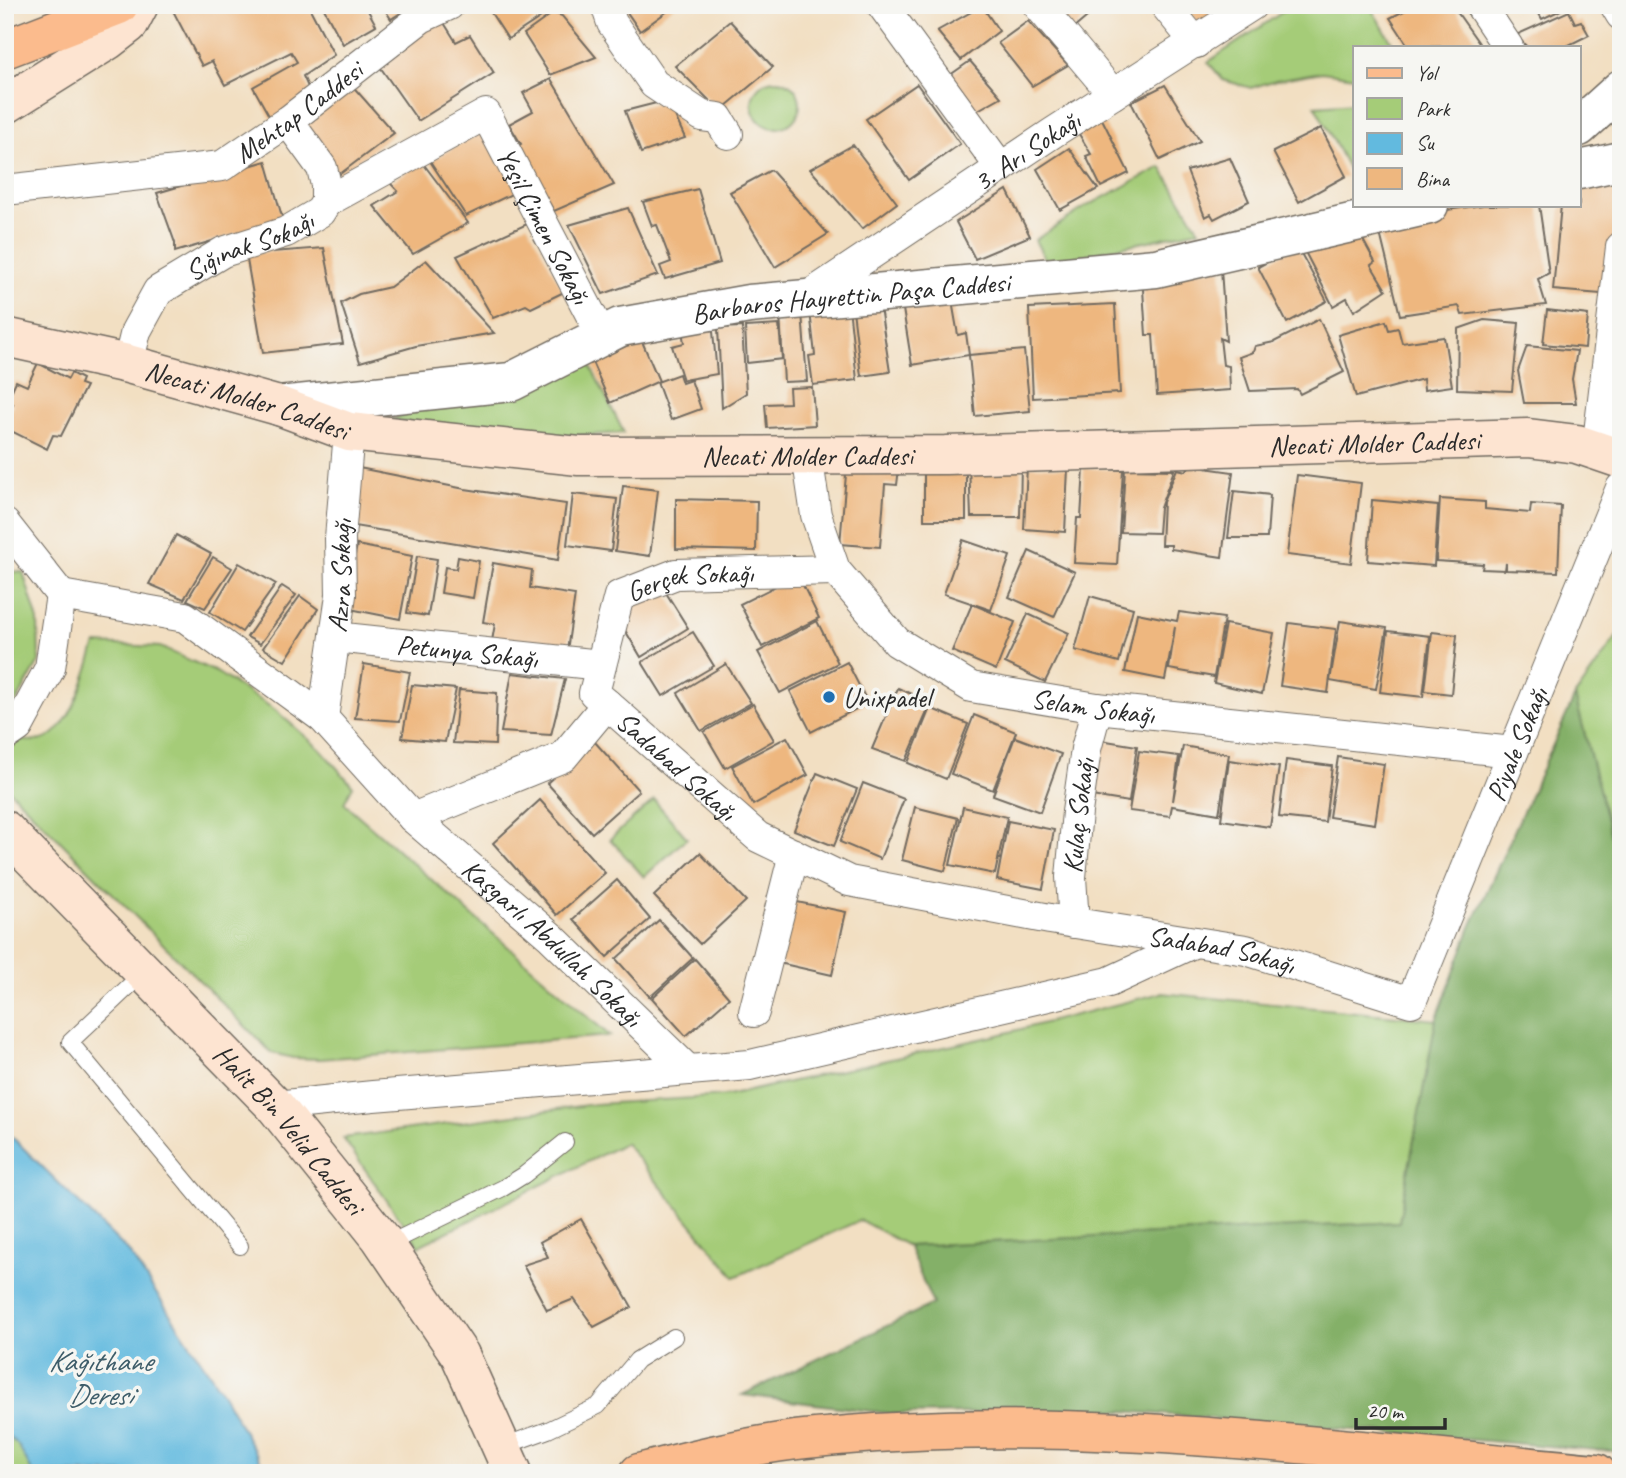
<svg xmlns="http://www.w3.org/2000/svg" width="1626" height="1478" font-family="Caveat,sans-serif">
<rect width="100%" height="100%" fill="#f6f6f2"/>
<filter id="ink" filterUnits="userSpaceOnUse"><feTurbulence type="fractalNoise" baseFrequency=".0143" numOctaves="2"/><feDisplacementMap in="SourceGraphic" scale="14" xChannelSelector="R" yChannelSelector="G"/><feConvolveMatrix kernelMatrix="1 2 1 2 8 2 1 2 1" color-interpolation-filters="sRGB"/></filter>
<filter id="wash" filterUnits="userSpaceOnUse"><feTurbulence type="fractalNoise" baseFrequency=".00686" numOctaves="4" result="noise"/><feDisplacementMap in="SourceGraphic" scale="28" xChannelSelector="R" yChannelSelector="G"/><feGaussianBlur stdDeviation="1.57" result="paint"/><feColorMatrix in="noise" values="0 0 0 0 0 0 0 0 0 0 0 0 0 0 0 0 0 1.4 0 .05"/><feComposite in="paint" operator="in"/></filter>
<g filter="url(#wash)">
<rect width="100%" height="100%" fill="#f2dfc2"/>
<g fill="#a5cc78" stroke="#687c52" stroke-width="2">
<path d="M1293,5H1369L1395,47H1355V77L1322,72L1276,80L1251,88L1223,80L1208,62Z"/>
<circle cx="776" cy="104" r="24"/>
<path d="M1355,103V181L1315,106Z"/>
<path d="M1161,167L1199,230L1047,263L1035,240L1087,206Z"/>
<path d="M584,353L624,433L532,438L391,420L454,393Z"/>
<path d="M5,571L23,572L38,621L39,662L12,709L5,715V676L14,658L5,609Z"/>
<path d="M1621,631V847L1611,836L1575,696Z"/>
<path d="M96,644L160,647L216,672L274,709L321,750L353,786L344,803L610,1036L320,1059L293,1058L272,1053L5,786V748L14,740C22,740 35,742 42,740C72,731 87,671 96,644Z"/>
<path d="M654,800L687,838L644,877L610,839Z"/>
<path d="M1161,993L1436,1020L1399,1222L908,1246L860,1220L735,1277L625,1143L419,1246L343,1138L595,1104L727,1096L998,1035Z"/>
<path d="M5,1433L18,1445L33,1473H5Z"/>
</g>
<g fill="#84b068" stroke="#586e4a" stroke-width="2">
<path d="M1575,696L1611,836L1621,847V1452L1123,1411L895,1414L742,1395L933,1304L908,1246L1399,1222L1436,1020L1471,927Z"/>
<path d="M1211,1464L1303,1473H1206Z"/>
</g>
<path fill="#62badf" stroke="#467285" stroke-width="2" d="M5,1135L12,1137L128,1251L220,1389L267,1473H33L18,1445L5,1433Z"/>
<g id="blocks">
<g fill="#eeb77f">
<path d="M175,5H308L334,55L303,76L313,98L273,123L253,87L297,62L291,52L225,85L212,61L202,66L171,7Z"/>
<path d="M322,5H365L376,25L343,44Z"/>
<path d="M382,5H413L391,19Z"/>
<path d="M486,5H559L508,39Z"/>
<path d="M622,5H676L640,31Z"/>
<path d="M1042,5H1087L1093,12L1067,34Z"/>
<path d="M1094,5H1113L1102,14Z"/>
<path d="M1185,5H1233L1200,27Z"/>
<path d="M1405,5H1452L1481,46L1409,47L1390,18L1404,11L1401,8Z"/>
<path d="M1534,5H1571L1542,19Z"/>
<path d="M982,6L999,31L961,60L937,31Z"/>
<path d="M1569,11L1575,23L1581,21L1589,35L1565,47H1527L1516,35Z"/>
<path d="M553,13L562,16L596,57L550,75L524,34Z"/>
<path d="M441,18L456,42L470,35L494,73L418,121L378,64Z"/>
<path d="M730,21L773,67L720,111L675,66Z"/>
<path d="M1028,21L1068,65L1032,86L998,43Z"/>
<path d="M970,61L1001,97L969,115L943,80Z"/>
<path d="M551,79L614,185L554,211L516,147L521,144L509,124L533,111L523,93Z"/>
<path d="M349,82L394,133L340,174L318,148L299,120Z"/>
<path d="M917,84L960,144L909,180L866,119Z"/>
<path d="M1165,85L1200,141L1160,160L1131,102Z"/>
<path d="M668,100L685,138L641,153L625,111Z"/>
<path d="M1102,119L1129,173L1101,187L1086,156L1091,154L1079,134Z"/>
<path d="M1321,128L1346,176L1299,202L1273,152Z"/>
<path d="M484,131L522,189L466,216L430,161Z"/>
<path d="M853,145L897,203L862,229L810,169Z"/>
<path d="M1069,148L1098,189L1060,210L1037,169Z"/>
<path d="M1230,158L1249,201L1214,219L1211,214L1205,217L1187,171Z"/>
<path d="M266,161L283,220L175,252V243L157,193Z"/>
<path d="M422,162L468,223L413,254L374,206L398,191L390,183Z"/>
<path d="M771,170L828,234L775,267L730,192Z"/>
<path d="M1618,176L1615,208L1620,209L1613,295L1553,290L1561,205H1579V186Z"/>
<path d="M698,189L720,263L665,279L660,266L671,262L657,225L652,226L643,202Z"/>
<path d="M1007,190L1030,236L975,259L956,222Z"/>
<path d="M1483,205H1539L1549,273L1538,279L1546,305L1462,315L1459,306L1400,315L1380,233L1447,210Z"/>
<path d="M628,208L658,275L603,294L569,225Z"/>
<path d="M527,224L564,292L531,308L526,305L493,318L457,256Z"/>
<path d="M1356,227L1375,262L1371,265L1386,290L1354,311L1347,298L1333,306L1303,248Z"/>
<path d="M1297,246L1327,301L1287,323L1258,267Z"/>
<path d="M324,248L343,344L263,353L246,254Z"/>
<path d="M426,260L494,333L416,346L360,362L341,303L359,294L390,287Z"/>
<path d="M1221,269L1226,341L1220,338L1223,365L1229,366L1230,390L1157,395L1153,335H1146L1142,274Z"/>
<path d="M952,301L958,335L966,333L969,355L912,365L903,309Z"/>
<path d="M1115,304L1120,393L1033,398L1029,308Z"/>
<path d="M849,307L857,380L813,385L809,356L815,355L810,311Z"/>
<path d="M880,307L890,372L861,376L853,310Z"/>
<path d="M1547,310L1588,315L1585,348L1543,344Z"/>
<path d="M802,312L807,381L784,382L780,313Z"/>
<path d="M1319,319L1344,372L1300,394L1297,389L1250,391L1239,357L1253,352L1255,346L1274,342Z"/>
<path d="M1484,320L1519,323L1512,391L1457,389L1458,329Z"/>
<path d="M712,321L717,374L683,380L672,346L684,343L681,324Z"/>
<path d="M1386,321L1389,330L1398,328L1402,343L1444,337L1452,386L1424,390L1423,379L1356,397L1338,335Z"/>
<path d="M779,325L782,359L747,363L745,327Z"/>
<path d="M742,327L746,393L722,408L718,328Z"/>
<path d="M641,339L659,381L610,403L592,362Z"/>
<path d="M1527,346L1577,351L1572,379L1576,403H1524L1518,371Z"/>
<path d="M1024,350L1030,411L975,416L969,355Z"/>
<path d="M38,363L68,379L71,373L82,379L80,384L86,386L61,436L53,435L47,449L5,428V419L13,404L7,401L16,381L27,386Z"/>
<path d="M679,374L682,383L691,380L701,409L671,420L657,382Z"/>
<path d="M812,387L815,425L767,428L765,404L790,403L789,388Z"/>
<path d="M1021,462L1020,517H971L969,463Z"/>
<path d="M847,463L899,468L897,485L885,484L880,547L840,544Z"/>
<rect x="924" y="463" width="42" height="57"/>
<path d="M1027,466L1068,468L1065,532L1024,529Z"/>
<path d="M1190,466L1233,472L1222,557L1171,549V545H1161L1163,502L1177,469L1186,471Z"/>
<path d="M359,468L465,489L566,504L558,560L348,525Z"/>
<path d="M1084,468L1123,470L1117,565L1074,563L1077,518H1081Z"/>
<path d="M1125,469L1174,470L1160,508L1158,533L1121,532Z"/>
<path d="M1297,475L1361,483L1351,563L1287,555Z"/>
<path d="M623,486L658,490L650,556L615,551Z"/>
<path d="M1234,491L1270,495L1267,538H1228Z"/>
<path d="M573,494L617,499L611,551L567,545Z"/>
<path d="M676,499L757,501L756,551L676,549Z"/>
<path d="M1440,499L1485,502V509L1530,513L1531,504L1561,506L1558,572L1506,570V563L1505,570L1482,569L1483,564L1436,561Z"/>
<path d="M1372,500L1438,506L1434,566L1368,561Z"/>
<path d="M176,535L211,554L184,599L149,584Z"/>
<path d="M963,540L1010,556L991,610L944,594Z"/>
<path d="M357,545L412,556L400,619L345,608Z"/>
<path d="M1029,551L1075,572L1054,617L1009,597Z"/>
<path d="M417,556L437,559L428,616L407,613Z"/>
<path d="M213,557L232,568L205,608L187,600Z"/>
<path d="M458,557L479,561L473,598L441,593L445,567L456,569Z"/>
<path d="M239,563L276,584L242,632L210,612Z"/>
<path d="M493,563L532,570L530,588L575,595L567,651L492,641L495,624L483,622Z"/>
<path d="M798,575L819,618L762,647L740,604Z"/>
<path d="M282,586L296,595L260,644L247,637Z"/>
<path d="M663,588L688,628L641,657L616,615Z"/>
<path d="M300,596L318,609L285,661L263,648Z"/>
<path d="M1090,596L1133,608L1119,662L1075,650Z"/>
<path d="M972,604L1015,622L996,670L952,651Z"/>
<path d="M1179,612L1224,618L1214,677L1169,669L1175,627L1165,680L1125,672L1137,613L1177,621Z"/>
<path d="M1028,614L1069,633L1045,682L1005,663Z"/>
<path d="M817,621L838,663L780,693L758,652Z"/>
<path d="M1340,621L1387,628L1376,689L1330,681Z"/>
<path d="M1289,623L1336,629L1328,693L1280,686Z"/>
<path d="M1225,624L1274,633L1262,694L1214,683Z"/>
<path d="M1388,631L1430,636L1423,697L1380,692Z"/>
<path d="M693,632L714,666L663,696L642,662Z"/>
<path d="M1432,632L1457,635L1451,694L1425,691Z"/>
<path d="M847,662L868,703L811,732L790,691Z"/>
<path d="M364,664L410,672L400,721L355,718Z"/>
<path d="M726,664L751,703L701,731L678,693Z"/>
<path d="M512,673L565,679L551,735L501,732Z"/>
<path d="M412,685L456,689L445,742L402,738Z"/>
<path d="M898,688L931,703L906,761L872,749Z"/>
<path d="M459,690L497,693L495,745L453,743Z"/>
<path d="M753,704L774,740L725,768L704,732Z"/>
<path d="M930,708L968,724L946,779L908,763Z"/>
<path d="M974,715L1016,732L993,790L951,774Z"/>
<path d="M787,737L808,775L753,805L732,766Z"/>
<path d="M1015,737L1061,754L1040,812L993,795Z"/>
<path d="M1094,739L1137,746L1129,802L1085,795Z"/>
<path d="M594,741L639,791L592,833L547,783Z"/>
<path d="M1183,746L1229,754L1219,814L1172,806L1170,816L1129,811L1139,751L1179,756L1173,801Z"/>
<path d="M1338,757L1384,764L1375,824L1329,817Z"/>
<path d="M1229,760L1279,767L1270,827L1221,820Z"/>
<path d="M1286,760L1332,766L1325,822L1279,817Z"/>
<path d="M817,773L857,789L834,846L794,830Z"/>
<path d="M863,783L904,799L880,859L840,842Z"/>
<path d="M540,800L605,873L557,915L493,843Z"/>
<path d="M915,807L958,818L945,871L902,860Z"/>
<path d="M963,807L1007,817L995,874L950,865Z"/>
<path d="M1008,821L1054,830L1043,889L997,880Z"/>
<path d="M700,853L746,901L700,944L654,896Z"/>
<path d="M617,880L650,919L607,957L573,919Z"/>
<path d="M792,901L846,912L832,975L779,963Z"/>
<path d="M659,920L693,958L650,997L616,959Z"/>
<path d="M695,959L729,998L686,1036L652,998Z"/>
<path d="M581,1219L632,1307L594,1327L574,1299L547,1310L523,1265L548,1257L540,1242Z"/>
</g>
</g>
</g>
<g filter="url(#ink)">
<use href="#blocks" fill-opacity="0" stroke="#716a60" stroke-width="2"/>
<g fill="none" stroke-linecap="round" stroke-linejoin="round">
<defs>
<g id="service">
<path d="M144,972L70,1042L240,1246"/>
<path d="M386,1245L503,1188L524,1175L565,1142"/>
<path d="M501,1447L548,1430L598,1406L637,1360L674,1337"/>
</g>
<g id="minor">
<path d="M606,5L612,23L654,84L702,116L718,118L728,134"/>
<path d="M882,5L1001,168"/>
<path d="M1038,5L1113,94"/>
<path d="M1165,5L1196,43"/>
<path d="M1480,5L1508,47"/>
<path d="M1615,5L1621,15"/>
<path id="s1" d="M5,190L222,166L288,121L421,18L449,5"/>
<path id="s2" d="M326,202L486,114L602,336"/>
<path id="s3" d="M807,297L1054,132L1252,5"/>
<path id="s4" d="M128,364L136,331L158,291L223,252L286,232L320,212L326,202V185L322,168L288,121"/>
<path d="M1597,450L1621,247"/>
<path id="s5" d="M807,455L816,515L835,570L897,642L971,687L1097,708L1513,752"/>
<path d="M5,524L61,595"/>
<path id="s6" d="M335,637L601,665"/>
<path id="s7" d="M607,704L594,693L619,596L676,574L835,570"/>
<path id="s8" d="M323,718L341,595L340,538L349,432"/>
<path id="s9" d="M5,736L18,727L50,668L61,595L185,617L323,718L413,818L563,757L607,704L758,837L849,881L1050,919L1246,950L1411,1002L1621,488"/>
<path id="s10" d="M413,818L551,937L688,1070"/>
<path id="s11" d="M1074,923L1071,877L1077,812L1086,749L1097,708"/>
<path d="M754,1012L794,854"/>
<path d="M275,1106L373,1096L750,1065L1109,982L1195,942"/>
</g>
<g id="tertiary">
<path d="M1579,127L1621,89"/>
<path d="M1579,170L1621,161"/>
<path id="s12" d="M279,406L511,382L620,327L749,304L1156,268L1429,205"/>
</g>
<g id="secondary">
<path d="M5,105L107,41L129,24L139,5"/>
<path id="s13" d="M5,337L128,364L279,406L349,432L579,456L946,455L1528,438L1577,444L1621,459"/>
<path id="s14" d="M5,830L275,1106L380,1237L460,1355L513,1473"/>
</g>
<path id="primary" d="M5,49L119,5"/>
<path id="motorway" d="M639,1473C693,1459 749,1445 805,1439C1068,1411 1335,1449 1597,1473"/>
</defs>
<use href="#service" stroke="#716a60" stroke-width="18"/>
<use href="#minor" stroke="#716a60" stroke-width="32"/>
<use href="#tertiary" stroke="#716a60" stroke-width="41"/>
<use href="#secondary" stroke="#716a60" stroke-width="41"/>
<use href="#primary" stroke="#716a60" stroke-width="41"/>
<use href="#motorway" stroke="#716a60" stroke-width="41"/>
<use href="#service" stroke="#fff" stroke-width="16"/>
<use href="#minor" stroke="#fff" stroke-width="30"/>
<use href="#tertiary" stroke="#fff" stroke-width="38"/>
<use href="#secondary" stroke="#fde4d1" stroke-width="38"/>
<use href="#primary" stroke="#fbbb8d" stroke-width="38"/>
<use href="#motorway" stroke="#fbbb8d" stroke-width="38"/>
</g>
</g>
<circle fill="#1f6fb2" stroke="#f6f6f2" stroke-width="2.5" cx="829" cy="697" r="7"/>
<g text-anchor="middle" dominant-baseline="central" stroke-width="7" stroke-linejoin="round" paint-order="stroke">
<g font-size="28" fill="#2b2b2b" stroke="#f6f6f2">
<text stroke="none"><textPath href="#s1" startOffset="312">Mehtap Caddesi</textPath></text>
<text stroke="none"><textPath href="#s3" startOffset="264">3. Arı Sokağı</textPath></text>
<text stroke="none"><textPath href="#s2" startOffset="308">Yeşil Çimen Sokağı</textPath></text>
<text stroke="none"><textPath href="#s4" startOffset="182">Sığınak Sokağı</textPath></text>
<text stroke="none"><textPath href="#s12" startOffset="588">Barbaros Hayrettin Paşa Caddesi</textPath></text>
<text stroke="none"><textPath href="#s13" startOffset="250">Necati Molder Caddesi</textPath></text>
<text stroke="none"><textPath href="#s13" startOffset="1384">Necati Molder Caddesi</textPath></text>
<text stroke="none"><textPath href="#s13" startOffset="817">Necati Molder Caddesi</textPath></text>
<text stroke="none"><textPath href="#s8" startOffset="144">Azra Sokağı</textPath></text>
<text stroke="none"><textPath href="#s7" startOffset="191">Gerçek Sokağı</textPath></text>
<text stroke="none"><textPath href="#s6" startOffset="133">Petunya Sokağı</textPath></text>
<text stroke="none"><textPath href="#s5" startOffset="424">Selam Sokağı</textPath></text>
<text stroke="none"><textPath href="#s9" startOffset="1976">Piyale Sokağı</textPath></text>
<text stroke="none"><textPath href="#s9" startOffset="912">Sadabad Sokağı</textPath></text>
<text stroke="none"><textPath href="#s11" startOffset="108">Kulaç Sokağı</textPath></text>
<text stroke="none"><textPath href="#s10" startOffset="187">Kaşgarlı Abdullah Sokağı</textPath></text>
<text stroke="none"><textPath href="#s9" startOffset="1500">Sadabad Sokağı</textPath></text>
<text stroke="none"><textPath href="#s14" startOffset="413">Halit Bin Velid Caddesi</textPath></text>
</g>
<g font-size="28" fill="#2b2b2b" stroke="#f6f6f2" text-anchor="start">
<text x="843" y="697">Unixpadel</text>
</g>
<g font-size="30" font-style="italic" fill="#3e5d6a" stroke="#f6f6f2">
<text x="100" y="1361">Kağıthane<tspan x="100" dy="34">Deresi</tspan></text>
</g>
</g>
<rect width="1626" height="1478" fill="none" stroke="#f6f6f2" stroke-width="28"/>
<rect x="1353" y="46" width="228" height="161" fill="#f6f6f2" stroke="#a5a5a2" stroke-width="2"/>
<rect x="1367" y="68" width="35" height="10" fill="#fbbb8d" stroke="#a5a5a2" stroke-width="2"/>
<text x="1416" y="80" font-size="21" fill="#2b2b2b">Yol</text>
<rect x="1367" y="98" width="35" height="21" fill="#a5cc78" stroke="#a5a5a2" stroke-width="2"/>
<text x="1416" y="116" font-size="21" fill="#2b2b2b">Park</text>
<rect x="1367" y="133" width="35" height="21" fill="#62badf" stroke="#a5a5a2" stroke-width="2"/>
<text x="1416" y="150" font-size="21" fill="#2b2b2b">Su</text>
<rect x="1367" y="168" width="35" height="21" fill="#eeb77f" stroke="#a5a5a2" stroke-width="2"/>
<text x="1416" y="186" font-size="21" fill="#2b2b2b">Bina</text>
<path d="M1356 1418v10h89v-10" fill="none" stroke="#2b2b2b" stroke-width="3.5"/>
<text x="1367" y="1418" font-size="21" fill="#2b2b2b" stroke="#f6f6f2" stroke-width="5" paint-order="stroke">20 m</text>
</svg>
